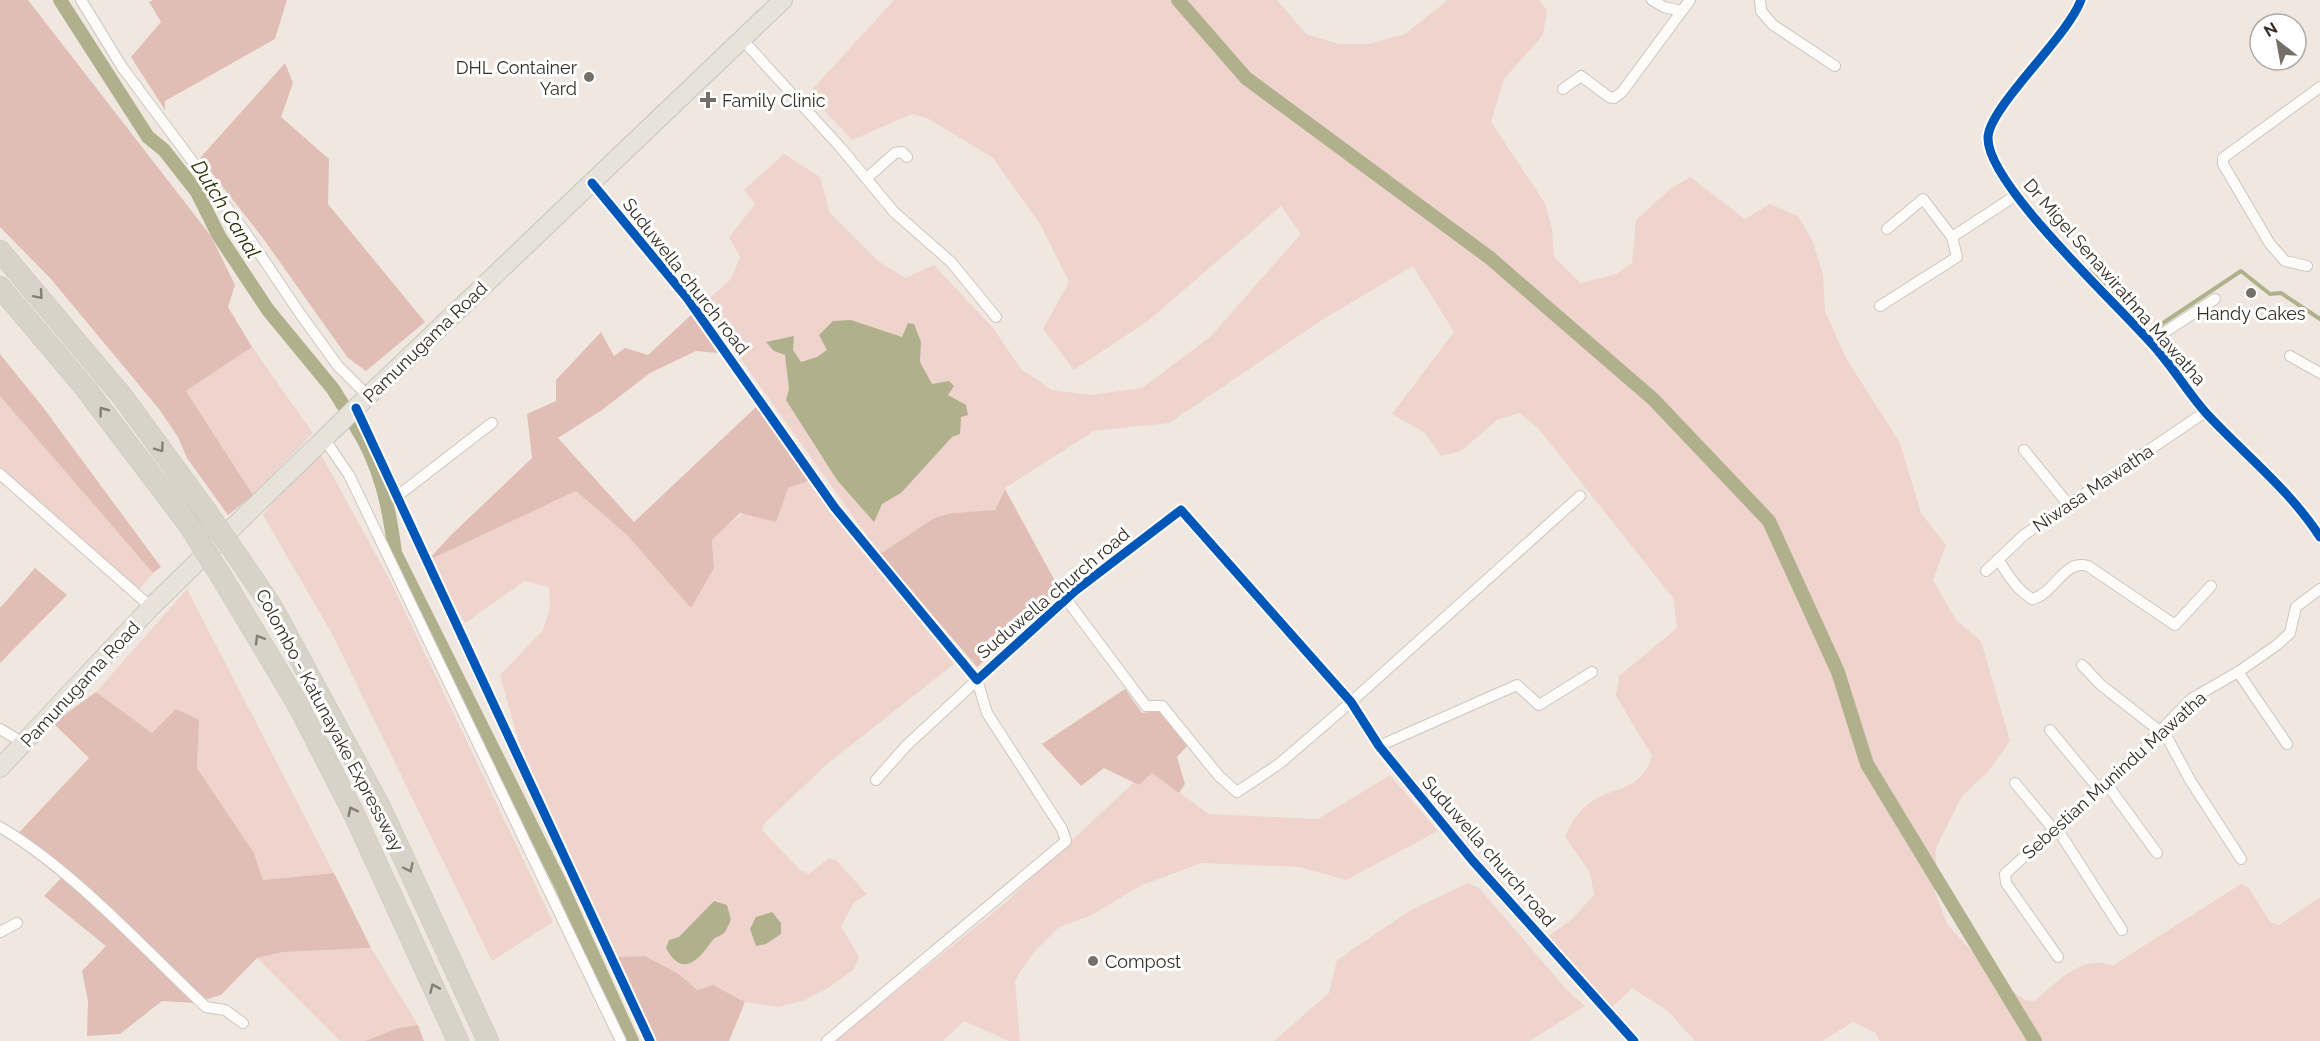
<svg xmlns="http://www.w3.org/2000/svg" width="2320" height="1041" font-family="Raleway,sans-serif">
<rect width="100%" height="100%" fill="#f0e8e0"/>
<g fill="#eed4cc">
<path d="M894,0H1277L1306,34L1339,44H1369L1405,34L1448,0H1539L1547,10L1543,35L1504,79L1491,122L1545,203L1552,228L1554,257L1581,283L1616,274L1632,263L1636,220L1670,189L1690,177L1745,219L1770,204L1798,216L1813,242L1823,275L1825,311L1846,358L1900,443L1921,513L1946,545L1933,580L1956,620L1981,641L2010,741L1989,771L1962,796L1936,848L1935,892L1947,924L2001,983L2025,1000L2035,1001C2054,984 2085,952 2112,966L2241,884L2249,888L2270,922L2279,925L2320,897V1041H1879L1876,1033L1853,1022L1822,1041H1695L1668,1011L1632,988L1609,1010L1545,939L1572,919L1594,895L1590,872L1565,837C1570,823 1581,808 1594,800C1617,786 1642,790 1652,756L1616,696L1619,676L1677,628L1673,598L1538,428L1519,413L1497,420L1461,451L1441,456L1425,433L1392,414L1454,332L1413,266L1325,318L1169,423L1094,431L1005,488L995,510L952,513L934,518L880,554L702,305L731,279L740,257L729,237L755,204L744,190L784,154L820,177L830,213L878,261L905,278L934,265L993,328L1021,369L1052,390L1090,395L1142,388L1210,337L1301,234L1281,206L1148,321L1074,370L1043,329L1069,282L1040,224L993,158L927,118L912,114L852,140L808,94Z"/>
<path d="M252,347L313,433L253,495L186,391Z"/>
<path d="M0,396L153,573L139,590L0,468Z"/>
<path d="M317,447L392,584L553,922L492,961L332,634L263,515Z"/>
<path d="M808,481L954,664L827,764L764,824L762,830L800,870L809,874L829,858L837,861L867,894L854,903L841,926L859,957L854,969L828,988L805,1000L779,1007L745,1002L713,985L697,990L679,974L645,956L616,957L524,761L500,675L543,630L550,607L549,587L525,581L465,623L427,561L576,491L627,535L714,568L712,540C743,510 767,495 808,481Z"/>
<path d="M187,589L334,873L263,880L254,853L197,768L199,720L152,733L96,692Z"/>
<path d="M1152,773L1209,814L1318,819L1390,775L1438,831L1346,880L1299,867L1201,863L1140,886L1092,915L1059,927L1033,953L1015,980L1020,1041H1009L964,1021L943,1041H835L1005,903L1133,783L1139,785Z"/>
<path d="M1468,883L1478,887L1567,990L1585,1006L1530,1041H1274L1329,993L1337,960L1411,910Z"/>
<path d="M371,948L418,1025L398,1028L365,1041H340L257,958L283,952Z"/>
</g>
<g fill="#e1beb5">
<path d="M0,0H28L211,236L235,285L228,307L252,347L186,391L253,495L228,515L187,458L178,437L159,409L50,278L0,227Z"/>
<path d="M153,0H287L275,39L165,101V110L131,57L161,22L149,2Z"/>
<path d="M285,63L293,83L281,117L329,159L328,204L425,322L366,371L348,358L262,237L200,158Z"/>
<path d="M691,315L718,353L696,351L650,373L602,410L558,438L634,522L757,406L808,481L788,488L776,522L740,513L712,540L714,568L691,608L627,535L576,491L427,561L451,535L532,458L527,414L556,401V380L601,332L614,356L625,348L648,355Z"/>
<path d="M0,354L42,406L161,567L153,573L0,396Z"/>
<path d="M1005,489L1061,592L977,667L880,554L934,518L952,513L995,510Z"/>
<path d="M35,568L67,595L0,663V608Z"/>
<path d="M1125,689L1142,713L1160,711L1188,745L1177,757L1185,784L1179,793L1152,773L1139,785L1104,768L1081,786L1042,744Z"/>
<path d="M96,692L152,733L176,709L199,720L197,768L254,853L263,880L334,873L371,948L283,952L257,958L221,995L194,1003L162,1001L120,1034L87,1036L88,1001L82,971L106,946L44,896L61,878L12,840L89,758L53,723Z"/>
<path d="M645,956L679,974L697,990L713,985L745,1002L729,1041H655L616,957Z"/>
<path d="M418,1025L424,1041H365L398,1028Z"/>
</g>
<g fill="#b0b18c">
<path d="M851,320L902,337L908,323L914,324L921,342L920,362L932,384L949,381L954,386L948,395L966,405L968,415L961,417L960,434L952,437L901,493L882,504L874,522L837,480L786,400L789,389L785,355L774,351L766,342L794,336L793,350L801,362L817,357L827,350L819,335L833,321Z"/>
<path d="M714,901L727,905L731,920C729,923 727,930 724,933C720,937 715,936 712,941C698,961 682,978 666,948L669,940L679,937Z"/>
<path d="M772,912L781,923V934L766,944L756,946L750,929L756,917Z"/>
</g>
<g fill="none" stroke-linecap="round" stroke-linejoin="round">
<path stroke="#b0b18c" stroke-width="4" d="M2088,270L2118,297L2148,333L2241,271L2270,294L2281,293L2320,319"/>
<g stroke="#b0b18c" stroke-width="14">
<path d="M60,0L148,137L164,150L197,192L219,236L268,310L333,389L343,405"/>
<path d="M1178,0L1246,78L1490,258L1653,399L1769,521L1838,672L1867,764L2035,1041"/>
<path d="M355,425C381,466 389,506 395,553L561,885L632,1041"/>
</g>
<defs>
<g id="minor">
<path d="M81,0L122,67L243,229L301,315L338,366L368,396"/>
<path d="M1652,0L1664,7L1682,11"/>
<path d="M1760,0L1761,11L1773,25L1835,66"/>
<path d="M2081,0C2067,38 1988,108 1988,138C1987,186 2124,310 2159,352C2176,372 2189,394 2206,413C2244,454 2290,490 2320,537"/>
<path d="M741,38L841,148L894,212L951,262L996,317"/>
<path d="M1563,89L1581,76L1609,97L1614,98L1622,92L1690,0"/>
<path d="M867,178L895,153L902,152L907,157"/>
<path d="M592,183L687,298L835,508L977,680L1075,591L1181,510L1351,702L1379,746L1472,860L1634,1041"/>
<path d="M1952,237L2015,196"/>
<path d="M2307,266L2285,261L2270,244L2223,164V158L2320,87"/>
<path d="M1880,306L1957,257L1952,237L1923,199L1887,229"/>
<path d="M2150,342L2215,299"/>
<path d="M2290,356L2320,373"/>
<path d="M356,408L650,1041"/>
<path d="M325,440L349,475L621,1041"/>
<path d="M2024,450L2068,504"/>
<path d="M0,474L151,607"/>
<path d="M396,497L492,423"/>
<path d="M1998,559C2008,575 2016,589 2032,599C2055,594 2063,559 2088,566L2175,625L2211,586"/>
<path d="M1986,571L2024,535L2205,412"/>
<path d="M1066,599L1146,706H1162L1219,776L1237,792L1279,764L1351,702L1580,496"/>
<path d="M2082,665L2101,685L2161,732"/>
<path d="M2238,672L2287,744"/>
<path d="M0,729L25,744"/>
<path d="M2050,730L2098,788"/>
<path d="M2163,730L2190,780L2241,859"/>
<path d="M1379,746L1517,685L1539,705L1592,672"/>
<path d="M2015,783L2054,830"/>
<path d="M2106,783L2157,853"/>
<path d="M0,827C73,870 143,948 206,1007L225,1010L243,1023"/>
<path d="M2056,827L2122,930"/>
<path d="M0,932L17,923"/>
<path d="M2058,957L2006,883L2005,874L2141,751L2191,699L2238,672L2277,645L2290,633L2296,607L2320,589"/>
<path d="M827,1041L1066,841L1062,829L987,713L977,680L906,746L876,780"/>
</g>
<path id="primary" d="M0,768L151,607L368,396L783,0"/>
<g id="motorway">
<path d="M0,251L122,396L206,511"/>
<path d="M0,287L86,389L189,525"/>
<path d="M240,560L272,607L381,809L488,1041"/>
<path d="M221,576L297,703L355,816L458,1041"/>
</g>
</defs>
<use href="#minor" stroke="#ccc6c0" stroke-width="12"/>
<use href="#primary" stroke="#c9c5c1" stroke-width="20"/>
<use href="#motorway" stroke="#c9c5c1" stroke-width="22"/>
<use href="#minor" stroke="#fdfcfa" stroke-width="10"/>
<use href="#primary" stroke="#e7e3db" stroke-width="18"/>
<use href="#motorway" stroke="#d7d3c6" stroke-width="21"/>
<defs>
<g id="motorway-bridge">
<path d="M206,511L240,560"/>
<path d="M189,525L221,576"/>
</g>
</defs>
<use href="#motorway-bridge" stroke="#c9c5c1" stroke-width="22" stroke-linecap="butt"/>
<use href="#motorway-bridge" stroke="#d7d3c6" stroke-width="21"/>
<defs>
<g id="cycleway">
<path d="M2081,0C2067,38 1988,108 1988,138C1987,186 2124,310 2159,352C2176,372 2189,394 2206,413C2244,454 2290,490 2320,537"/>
<path d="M592,183L687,298L835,508L977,680L1075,591L1181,510L1351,702L1379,746L1472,860L1634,1041"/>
<path d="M356,408L650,1041"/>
</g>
</defs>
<use href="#cycleway" stroke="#fff" stroke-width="13"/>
<use href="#cycleway" stroke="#0057b8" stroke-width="9"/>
</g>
<defs><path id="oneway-chevron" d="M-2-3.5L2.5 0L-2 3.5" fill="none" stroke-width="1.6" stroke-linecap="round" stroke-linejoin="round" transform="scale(1.5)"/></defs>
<g stroke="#858077">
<use href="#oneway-chevron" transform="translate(39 295) rotate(49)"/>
<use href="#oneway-chevron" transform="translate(103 411) rotate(-127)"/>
<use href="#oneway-chevron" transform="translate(160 448) rotate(54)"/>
<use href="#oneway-chevron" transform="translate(259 639) rotate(-121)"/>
<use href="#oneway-chevron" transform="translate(352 811) rotate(-117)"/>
<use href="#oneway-chevron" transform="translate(409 868) rotate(65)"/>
<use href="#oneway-chevron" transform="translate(434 988) rotate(-114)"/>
</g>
<g fill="#756f68" stroke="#fff" stroke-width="2">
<circle cx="589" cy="77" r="6"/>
<path d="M705 91h6v6h6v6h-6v6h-6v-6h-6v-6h6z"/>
<circle cx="2251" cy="293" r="6"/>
<circle cx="1093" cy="961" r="6"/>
</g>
<g text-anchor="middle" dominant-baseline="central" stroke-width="6" stroke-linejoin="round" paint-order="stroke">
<g font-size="18" fill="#332e28" stroke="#fff" text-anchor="start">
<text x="577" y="67" text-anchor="end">DHL Container<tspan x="577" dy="21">Yard</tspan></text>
<text x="722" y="100">Family Clinic</text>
<text x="2251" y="313" text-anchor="middle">Handy Cakes</text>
<text x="1105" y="961">Compost</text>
</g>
<g font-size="18" fill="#332e28" stroke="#fff">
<text transform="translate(686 276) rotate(52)">Suduwella church road</text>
<text transform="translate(2115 282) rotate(49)">Dr Migel Senawirathna Mawatha</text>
<text transform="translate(425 342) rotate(-44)">Pamunugama Road</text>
<text transform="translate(2093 488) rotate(-34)">Niwasa Mawatha</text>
<text transform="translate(1053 593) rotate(-40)">Suduwella church road</text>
<text transform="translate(80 684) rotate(-47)">Pamunugama Road</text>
<text transform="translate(330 720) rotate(62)">Colombo - Katunayake Expressway</text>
<text transform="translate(2114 775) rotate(-42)">Sebestian Munindu Mawatha</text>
<text transform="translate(1489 851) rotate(49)">Suduwella church road</text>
</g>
<g font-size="20" font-style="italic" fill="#2a2d04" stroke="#fff">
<text transform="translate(226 209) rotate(58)">Dutch Canal</text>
</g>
</g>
<g transform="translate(2278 42) rotate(329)"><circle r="28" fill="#ffffff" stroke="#adaba9" stroke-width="1.5"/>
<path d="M0-4.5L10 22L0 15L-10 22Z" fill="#756f68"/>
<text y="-9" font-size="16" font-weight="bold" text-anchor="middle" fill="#332e28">N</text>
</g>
</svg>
